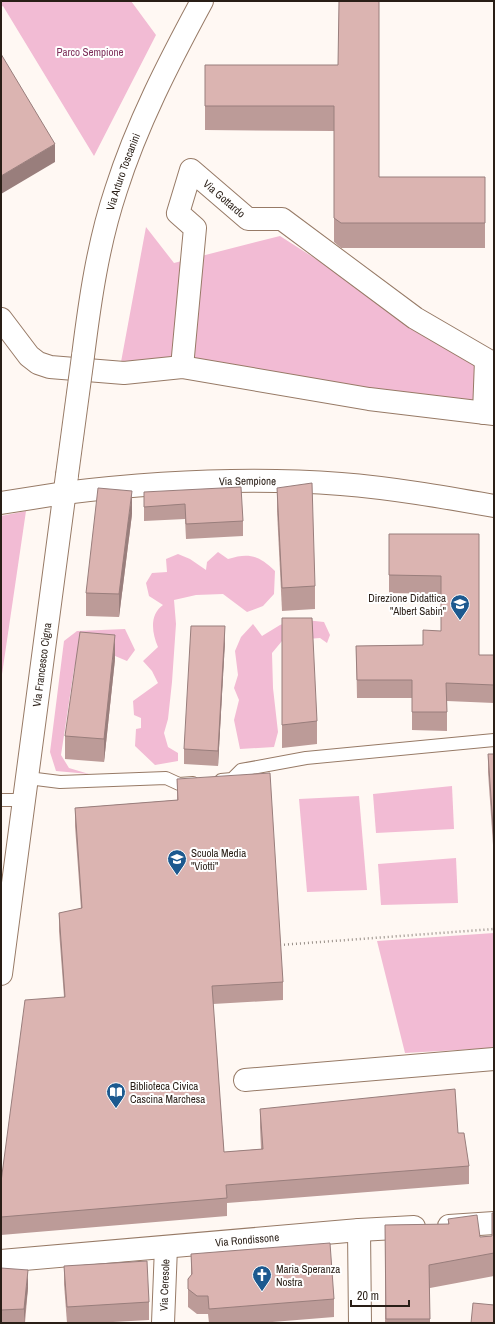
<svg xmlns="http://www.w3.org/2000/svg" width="495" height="1324" font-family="'Archivo Narrow',sans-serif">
<rect width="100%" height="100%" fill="#fff8f3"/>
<g fill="#f2bbd4">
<path d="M1,1H131L156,35L94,156L3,6L1,7Z"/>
<path d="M146,227L174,263L280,236L494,373V403L121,362Z"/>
<path d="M26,511L1,681V516Z"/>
<path d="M218,552L228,559C250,552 259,556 275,571L274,594L263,606L247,612L223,594L196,595L174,600L176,624L172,682L168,719L164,733L168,747L178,753V761L155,765L135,746L136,729L141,728V718L134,715L133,701L158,683L152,671L143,661L158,647C152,633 149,615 163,605L149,596L146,583L152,573L167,572L166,559L178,554L190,559L206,570L207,562Z"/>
<path d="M296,619L324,622L330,635L327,643L320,638L282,641L272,653L273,688L278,732L274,747L240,749L234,720L239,700L234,688L238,675L235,651L241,637L253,624L262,636L280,625Z"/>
<path d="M125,629L135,650L127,661L108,653L80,650L74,669L61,755L69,768L89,774L56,771L50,752L64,641L77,631Z"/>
<path d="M452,786L454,829L376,833L373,794Z"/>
<path d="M359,796L367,890L307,892L299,799Z"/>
<path d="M456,858L458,903L381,905L378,864Z"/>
<path d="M494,933V1048L405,1053L377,941Z"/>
</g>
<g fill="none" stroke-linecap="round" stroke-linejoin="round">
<defs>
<g id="lane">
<path d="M28,778L60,782L166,778L179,784L193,783"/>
<path d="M221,780L232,779L241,770L306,758L494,740"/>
<path d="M1,800H25"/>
</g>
<g id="street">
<path d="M1,319L29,356L38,363L50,367L124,373L182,367L369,399L494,414"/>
<path id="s1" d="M182,367L195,228L178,213L191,170L248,219H282L415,318L494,364"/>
<path d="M484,413L486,360"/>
<path d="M1,503L64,493"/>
<path d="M245,1080L494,1059"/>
<path d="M449,1226L494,1223"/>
<path d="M359,1230L360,1323"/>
<path id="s2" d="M1,1261L359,1230L414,1227"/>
<path id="s3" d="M163,1323L166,1247"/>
</g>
<g id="secondary">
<path id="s4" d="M83,356C90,300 98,244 116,190C137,124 169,62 202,1"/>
<path id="s5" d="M64,493C155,482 249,477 341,484C392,488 443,497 494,506"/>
<path id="s6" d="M1,974L67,475"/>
</g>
</defs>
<use href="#lane" stroke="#977a66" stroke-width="14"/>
<use href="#street" stroke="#977a66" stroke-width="24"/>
<use href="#secondary" stroke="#977a66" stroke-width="24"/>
<path stroke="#978e87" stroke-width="2.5" stroke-dasharray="1 3" stroke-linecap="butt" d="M280,945L494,929"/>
<use href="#lane" stroke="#fff" stroke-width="12"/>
<use href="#street" stroke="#fff" stroke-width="22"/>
<use href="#secondary" stroke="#fff" stroke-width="22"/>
<defs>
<path id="secondary-bridge" d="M67,475L83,356"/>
</defs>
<use href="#secondary-bridge" stroke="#977a66" stroke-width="24" stroke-linecap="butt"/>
<use href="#secondary-bridge" stroke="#fff" stroke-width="22"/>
</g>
<g fill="#bc9b98">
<path d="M205,65H338L379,177H485V248H341L334,242V131L205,130Z"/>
<path d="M277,488L315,586V609L282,611L277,511Z"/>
<path d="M144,492L243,521V536L186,539L185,519L144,521Z"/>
<path d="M132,514L119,617L86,616V593Z"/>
<path d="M389,534H479V655H494V703L447,701V731L412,730V698H357L356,646L423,645L441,631V594L389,593Z"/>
<path d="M282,618L317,721V744L282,748Z"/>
<path d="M225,641L218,766L184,764V749Z"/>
<path d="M115,659L104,762L65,759V736Z"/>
<path d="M488,754H494V859L488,772Z"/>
<path d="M177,779L283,982V1000L213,1004L224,1152L261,1149L260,1127V1109L458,1133L469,1166V1184L227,1203V1216L1,1235V1182L64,997L59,931V913L81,909L75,826V808L177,800Z"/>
<path d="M494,1213V1276L430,1288V1323H385V1225L448,1224V1219L480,1237L492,1236Z"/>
<path d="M191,1254L334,1299V1317L260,1323H209L208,1314H197L188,1307V1279L191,1276Z"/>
<path d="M64,1266L149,1302V1320L95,1323H67L64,1284Z"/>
<path d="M1,1268L28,1288L25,1323H1Z"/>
</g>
<g fill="#997e7c">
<path d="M55,144V162L1,194V176Z"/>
<path d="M132,491V514L119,617V594Z"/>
<path d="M225,626V641L218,766V751Z"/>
<path d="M115,635V659L104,762V739Z"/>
<path d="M28,1270V1288L24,1323V1309Z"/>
</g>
<g fill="#dbb4b1" stroke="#997e7c">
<path d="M339,1H379V177H485V223H341L334,218V106H205V65H338Z"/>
<path d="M1,54L55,144L1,176Z"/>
<path d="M312,483L315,586L282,588L277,488Z"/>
<path d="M241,487L243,521L186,524L185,504L144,507V492Z"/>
<path d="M98,488L132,491L119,594L86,593Z"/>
<path d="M389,534H479V655H494V685L446,683L447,712H412V680H357L356,646L423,645V630L441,631V576L389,575Z"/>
<path d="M282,618H312L317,721L282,725Z"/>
<path d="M191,626H225L218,751L184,749Z"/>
<path d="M80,632L115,635L104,739L65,736Z"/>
<path d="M488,754H494V841Z"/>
<path d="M270,773L283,982L212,986L224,1152L263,1149L260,1109L455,1089L458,1133H464L469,1166L226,1185L227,1198L1,1217V1182L25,1000L65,997L59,913L82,908L75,808L178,800L177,779Z"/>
<path d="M492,1213H494V1253L429,1265L430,1319H386L385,1225L449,1224L448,1219L477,1215L480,1237L492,1236Z"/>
<path d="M330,1243L334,1299L209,1309L208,1296H197L188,1289V1279L192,1274L191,1254Z"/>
<path d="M147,1261L149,1302L67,1307L64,1266Z"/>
<path d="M1,1268L28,1270L24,1309L1,1310Z"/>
<path d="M473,1303L494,1305V1323H471Z"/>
</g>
<defs>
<symbol id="school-pin" viewBox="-11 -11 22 30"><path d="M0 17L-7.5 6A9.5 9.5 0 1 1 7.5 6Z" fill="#1c598f" stroke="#fff"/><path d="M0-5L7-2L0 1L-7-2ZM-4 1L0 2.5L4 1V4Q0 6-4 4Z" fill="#fff"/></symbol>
<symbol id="library-pin" viewBox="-11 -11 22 30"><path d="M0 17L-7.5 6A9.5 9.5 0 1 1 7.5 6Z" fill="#1c598f" stroke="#fff"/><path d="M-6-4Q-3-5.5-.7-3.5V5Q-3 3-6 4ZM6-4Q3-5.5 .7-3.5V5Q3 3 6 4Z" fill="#fff"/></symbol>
<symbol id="church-pin" viewBox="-11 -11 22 30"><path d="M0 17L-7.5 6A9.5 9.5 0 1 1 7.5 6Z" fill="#1c598f" stroke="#fff"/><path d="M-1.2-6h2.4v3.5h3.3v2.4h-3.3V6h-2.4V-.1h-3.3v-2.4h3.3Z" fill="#fff"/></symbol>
</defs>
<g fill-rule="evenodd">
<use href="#school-pin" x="449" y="593" width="22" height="30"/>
<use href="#school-pin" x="166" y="848" width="22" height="30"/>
<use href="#library-pin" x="105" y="1081" width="22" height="30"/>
<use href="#church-pin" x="251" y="1264" width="22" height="30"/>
</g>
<g text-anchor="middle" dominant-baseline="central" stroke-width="4" stroke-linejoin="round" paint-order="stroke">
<g font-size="11" fill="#7f305b" stroke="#fff">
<text x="90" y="52">Parco Sempione</text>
</g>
<g font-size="11" fill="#291e16" stroke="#fff">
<text stroke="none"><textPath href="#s4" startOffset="189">Via Arturo Toscanini</textPath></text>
<text stroke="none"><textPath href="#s1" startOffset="251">Via Gottardo</textPath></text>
<text stroke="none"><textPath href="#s5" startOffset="184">Via Sempione</textPath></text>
<text stroke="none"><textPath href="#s6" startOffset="312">Via Francesco Cigna</textPath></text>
<text stroke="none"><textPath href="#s2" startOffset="247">Via Rondissone</textPath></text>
<text stroke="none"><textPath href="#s3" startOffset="38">Via Ceresole</textPath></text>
</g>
<g font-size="11" fill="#291e16" stroke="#fff" text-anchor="start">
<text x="446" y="598" text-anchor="end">Direzione Didattica<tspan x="446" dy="13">"Albert Sabin"</tspan></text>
<text x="191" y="853">Scuola Media<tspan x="191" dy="13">"Viotti"</tspan></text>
<text x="130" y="1086">Biblioteca Civica<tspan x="130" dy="13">Cascina Marchesa</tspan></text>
<text x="276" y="1269">Maria Speranza<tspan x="276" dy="13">Nostra</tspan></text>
</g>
</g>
<rect width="495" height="1324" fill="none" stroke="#291e16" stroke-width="4"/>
<path d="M351 1300v6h58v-6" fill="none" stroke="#291e16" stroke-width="2"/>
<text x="357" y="1300" font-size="12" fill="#291e16" stroke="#ffffff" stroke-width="3" paint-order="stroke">20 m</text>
</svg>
